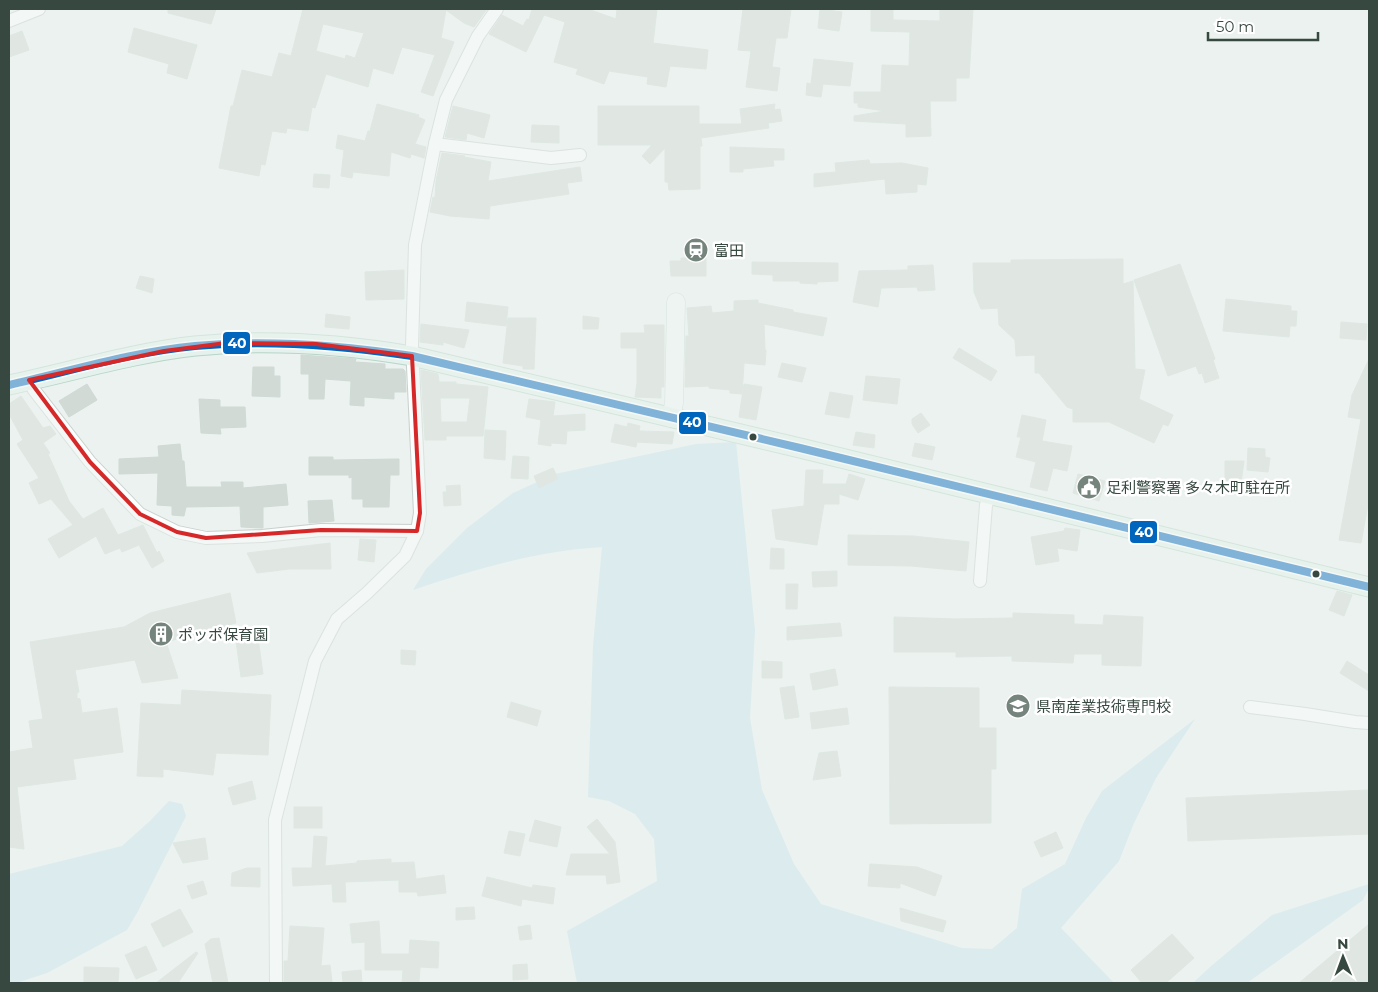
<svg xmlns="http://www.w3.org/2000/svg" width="1378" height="992" font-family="Montserrat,'Noto Sans JP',sans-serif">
<rect width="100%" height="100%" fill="#ebf2ef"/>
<g fill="#c9e3ed">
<path d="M736,442L755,630L750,718L762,790L794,864L821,904L962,948L992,949L1017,928L1022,889L1065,864L1086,818L1102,791L1195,719L1156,778L1134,823L1119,861L1061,928L1114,983H577L567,931L657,881L654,839L635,814L609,801L588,797L593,646L602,547C537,551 474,569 413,590L426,569L467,528L513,493L555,474L696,444Z"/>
<path d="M169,801L182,804L186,816L138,911L127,930L47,973L16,983H9V874L122,846L150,821Z"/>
<path d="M1369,884V888L1363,900L1247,983H1193L1210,967L1272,915Z"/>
</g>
<g fill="#d2dad6" stroke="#d0dad5" fill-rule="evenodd">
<path d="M168,9H216L211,24L168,13Z"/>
<path d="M303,9H487L474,27L464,23L446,10L441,38L454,42L433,96L421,92L435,55L402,47L393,74L373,68L368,87L326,74L315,108L312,107L308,131L287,128L286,133L272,131L265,165L261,164L259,176L219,168L231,106H233L242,70L272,77L279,53L291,56ZM323,24L364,33L355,58L346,55L345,59L316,51Z"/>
<path d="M532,9H588L616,19L617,9H657L653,43L708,50L706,69L670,66L666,87L647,84L648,77L609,71L604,84L576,74L578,69L554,62L565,22L544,15L526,52L489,34L502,15L523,26L527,19L529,20Z"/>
<path d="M743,9H791L787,38H776L772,67L780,68L777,91L746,87L751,51L738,50Z"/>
<path d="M820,9L842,12L839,31L818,28Z"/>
<path d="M871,9H893V20L940,21V9H973L969,78H956V101H930L931,136L906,137V124L854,121V116L885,111L858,107V103H854V92H881L882,65L909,66L910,32L871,31Z"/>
<path d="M134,28L197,45L187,79L167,73L169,64L128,52Z"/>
<path d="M22,31L29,50L9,57V36Z"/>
<path d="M814,59L853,63L850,86L823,84L821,97L806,95L807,83L811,84Z"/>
<path d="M377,104L419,115L418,117L425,120L415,144L426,147L424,158L411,154L410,158L391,152L389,176L353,172L352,178L341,176L344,150L336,148L338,135L365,141L368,131H370Z"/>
<path d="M775,104L774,110L780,109L782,121L768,123L769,128L701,138L702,146H700V189L669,190L668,182H665V148L650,164L642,156L652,145H598V106H699V124H742L740,109Z"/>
<path d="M453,106L490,115L484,138L467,133L466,140L445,137Z"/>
<path d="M532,125L559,126V143L531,142Z"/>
<path d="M730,147L784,149V160H773L774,166L743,169V172H730Z"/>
<path d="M442,153L465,156L464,157L491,162L488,181L580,167L582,181L567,183L569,194L490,206L489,219L450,216L430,212L433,197L435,198L436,181Z"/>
<path d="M869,160L870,164L902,163L928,168L926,185L917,184V192L886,194L885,179L814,187V174L836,172L835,163Z"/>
<path d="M314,174L330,175L329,188L313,187Z"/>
<path d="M681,258H706V276H671L670,261H681Z"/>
<path d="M1123,259V284L1133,281L1135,369L1145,370L1139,399L1173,415L1168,426L1163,424L1154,443L1109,422H1073V409L1067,407L1039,373H1035V355L1016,356L1015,340L999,325L998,308L981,309L974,292L973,263H1011V260Z"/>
<path d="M752,262L838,263V281L817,282V284L800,283V281H773V275L752,274Z"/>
<path d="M1180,264L1215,359L1213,360L1219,378L1205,383L1202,373L1199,374L1196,366L1168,376L1134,280Z"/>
<path d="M933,265L935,290L918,291L917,287L881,288L878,307L853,302L859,271L908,270V266Z"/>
<path d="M404,270V299L366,300L365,272Z"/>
<path d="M140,276L154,279L152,293L136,288Z"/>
<path d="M1226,299L1291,306V311H1297L1296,326H1290L1289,337L1223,331Z"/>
<path d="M758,300V303L793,310V312L827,318L823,336L764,324L765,350H766L765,365L744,363L742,394L730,393V390L709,388V386L685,387L686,336H689L687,308L711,306L712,313L734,311V301Z"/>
<path d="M467,302L508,307L506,326L465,321Z"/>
<path d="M326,314L350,317L349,329L325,327Z"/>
<path d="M583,316L599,318L598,329H583Z"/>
<path d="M508,318H536L534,369H523V366L503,363Z"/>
<path d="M1341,322L1367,324L1366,340L1340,338Z"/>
<path d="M421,324L469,330L464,348L443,342V345L420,342Z"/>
<path d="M644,325H664V387H661V398L635,397L637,383V348H621V333H645Z"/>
<path d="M959,348L997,371L991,381L953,358Z"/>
<path d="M301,355L356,359L355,362L385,364V369H403L405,371L406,392H394V399L364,397V406L350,405L351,381L325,379L324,399H309V374H301Z"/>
<path d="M1369,359V499L1361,543L1339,540L1361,419L1348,417L1352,395Z"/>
<path d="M782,363L806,368L802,382L778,377Z"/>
<path d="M253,367H274V376H280V397L252,396Z"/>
<path d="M421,370L438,374L439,382H456V384L488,387L483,436H446V440H425ZM440,398H470L467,422H441Z"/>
<path d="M866,376L900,379L897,404L863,400Z"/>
<path d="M87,384L97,400L69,417L59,401Z"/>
<path d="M744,384L762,387L756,420L739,417Z"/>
<path d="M830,392L853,396L849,418L825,414Z"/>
<path d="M21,396L43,428L50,426L56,434L43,443L50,453L48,454L69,501L83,519L103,508L118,535L143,525L157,553L159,551L164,561L152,568L139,545L122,552L120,548L105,554L96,536L59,558L48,539L73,525L51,499L39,504L29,483L39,478L17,444L23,440L9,414V404Z"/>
<path d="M199,399L220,400V407H245L246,427L220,428L221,434L201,433Z"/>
<path d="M529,399L555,402L553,416L585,414V430L567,431L566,444L551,443V446L538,444L541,420L526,417Z"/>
<path d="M921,413L930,425L918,433L912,424V419Z"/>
<path d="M1022,415L1046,420L1042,441L1072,446L1067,471L1053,468L1047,491L1030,487L1036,462L1016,457L1021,437H1017Z"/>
<path d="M628,423L640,426L639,431L674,432L672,444L637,442L636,447L611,442L615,424L627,427Z"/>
<path d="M485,430L506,431L505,460L484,458Z"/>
<path d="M856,432L875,435L874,448L853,445Z"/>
<path d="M915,443L935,447L932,460L912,456Z"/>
<path d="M180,444L182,461H184L186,487H222L221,482H243V488L286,484L288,505L263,507V528H261L241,527L240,506L186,507L184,516L172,515V506L157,505L158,473L119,474V459L159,457L158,446Z"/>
<path d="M1248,448L1265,449V457L1270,458L1268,472L1247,470Z"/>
<path d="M513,456L529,457L528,479L511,478Z"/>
<path d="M309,457H333V460L399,459V475H390L389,507H363V499H352V477L349,478V475H309Z"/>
<path d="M1225,461H1244L1240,490H1225Z"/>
<path d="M553,468L558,479L539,488L534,476Z"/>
<path d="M806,470H823L822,484H846L849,474L865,479L858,500L839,494V504H824L817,545L776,539L772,510L804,506Z"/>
<path d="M1078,474L1105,481L1099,501L1073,493Z"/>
<path d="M460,485L461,505L444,506L443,492H447L446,486Z"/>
<path d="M332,500L334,521L309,523L308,501Z"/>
<path d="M1065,528L1080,530L1077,551L1057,548L1059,561L1036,565L1031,537L1064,531Z"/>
<path d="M848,535L913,536L969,542L966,571L911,566L848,565Z"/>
<path d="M360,539L376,540L374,562L358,560Z"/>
<path d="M330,543L331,569H289L257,573L247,553Z"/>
<path d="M771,548L784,549V569H770Z"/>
<path d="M837,571V586L813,587L812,572Z"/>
<path d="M786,584H798L797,609H786Z"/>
<path d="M1337,591L1352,595L1344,616L1329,610Z"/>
<path d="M230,593L236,623L166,642L178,678L142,683L135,660L75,670L79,692L77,693V698L80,699L82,713L117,708L123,752L73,759L76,779L17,787L24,849L9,847V752L33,748L29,721L43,719L30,642L124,627L150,613Z"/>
<path d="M1013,613L1074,615V624L1103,625L1104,615L1143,617L1141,666L1102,665V654H1074L1073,663L1012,661V656L956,657V652H894V617L956,619L1013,618Z"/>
<path d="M840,623L842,636L787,640V627Z"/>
<path d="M257,631L263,674L241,677L235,633Z"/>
<path d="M401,650L416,651L415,665L401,664Z"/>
<path d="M762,661L782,662V678H762Z"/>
<path d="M1347,661L1369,675V691L1340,673Z"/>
<path d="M835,669L838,685L813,690L810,674Z"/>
<path d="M794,686L799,717L785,719L780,688Z"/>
<path d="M889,687L979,688V728H996V769H991V823L890,824Z"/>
<path d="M182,690L271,695L268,755L216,753L213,775L163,769V777L137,776L141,703L181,705Z"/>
<path d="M511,702L541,711L537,726L507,717Z"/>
<path d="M847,708L849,724L812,729L810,713Z"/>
<path d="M837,751L841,776L813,780L819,753Z"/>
<path d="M252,781L256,799L233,805L228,788Z"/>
<path d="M1369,790V834L1188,841L1186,798Z"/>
<rect x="294" y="807" width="28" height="21"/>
<path d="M597,819L615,842L620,882L607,884L606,875H566L571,854H610L587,827Z"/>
<path d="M535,820L561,827L557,847L529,841Z"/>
<path d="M509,831L525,834L520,856L504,853Z"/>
<path d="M1056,832L1063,848L1041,857L1034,842Z"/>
<path d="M314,836L327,837L325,866L357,863V861L391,859V863L414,862L416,879L444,875L446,893L418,896L417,892H399V880L345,882L346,902H333L332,884L293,886L292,868H312Z"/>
<path d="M205,838L208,859L183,863L173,843Z"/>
<path d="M870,864L917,867L942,876L935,896L900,883V888L868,886Z"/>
<path d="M247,868H260V887L231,886L232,873Z"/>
<path d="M487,877L532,888L533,885L555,888L553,904L522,899L521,906L482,896Z"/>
<path d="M203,881L207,894L192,899L187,886Z"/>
<path d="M474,907L475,919L456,920V908Z"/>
<path d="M900,908L946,921L943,932L901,921Z"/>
<path d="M180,909L193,932L163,947L151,924Z"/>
<path d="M379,921L381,954H409L410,940L439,942L438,968L420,967L419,983H402L403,970H365V942L352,943L350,924Z"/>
<path d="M1369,924V983H1299Z"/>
<path d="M530,925L532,939L520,940L518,927Z"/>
<path d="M290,926L324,928L321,966L330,965L332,982L284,983V961H288Z"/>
<path d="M1172,934L1194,958L1166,983H1142L1131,970Z"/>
<path d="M219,938L228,983H213L205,944L211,939Z"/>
<path d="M146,946L157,970L136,979L125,955Z"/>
<path d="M196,952L198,953L178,983H156Z"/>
<path d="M527,964L528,979L513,980V965Z"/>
<path d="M84,967L119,968L118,983H84Z"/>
<path d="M361,970L362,983H343L342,972Z"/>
</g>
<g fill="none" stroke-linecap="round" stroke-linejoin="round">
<defs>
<g id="minor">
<path d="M9,21L39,9"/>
<path d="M435,144L551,158L580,155"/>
<path d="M29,380L34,390L90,462L140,514L177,532L206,538L262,536L321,530L417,531"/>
<path d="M980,581L986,505L990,496"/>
<path d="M1250,707L1305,714L1355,722L1369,723"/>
<path d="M276,983L275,820L315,661L337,619L367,593L405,556L417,531L420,513L412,346L415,245L435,144L446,100L478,36L497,9"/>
</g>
<path id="secondary" d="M671,418L674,403L676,302"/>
<path id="primary" d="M9,385C71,372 132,353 195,346C267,339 341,344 412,356L800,448L1369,587"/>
</defs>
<use href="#minor" stroke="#c8d0cd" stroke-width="14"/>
<use href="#secondary" stroke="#c1d2cb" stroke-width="19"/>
<use href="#primary" stroke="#b7d5c8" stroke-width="21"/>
<use href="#minor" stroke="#fcfdfd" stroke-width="12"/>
<use href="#secondary" stroke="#eff7f4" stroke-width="18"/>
<use href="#primary" stroke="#e4f1ec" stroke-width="19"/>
<defs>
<path id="bus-1" d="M9,385C71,371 132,352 195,346C268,339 340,345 412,356L800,448L1369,587"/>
</defs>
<use href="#bus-1" stroke="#fff" stroke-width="11"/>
<use href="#bus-1" stroke="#0065bd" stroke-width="8"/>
</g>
<path d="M0 0H1378V992H0ZM226,343L316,344L412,356L420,513L417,531L321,530L206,538L177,532L140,514L90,462L29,380L164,351Z" fill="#ebf2ef" fill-opacity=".55" fill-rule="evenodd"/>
<path fill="none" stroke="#d62828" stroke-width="4" stroke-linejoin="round" d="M226,343L316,344L412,356L420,513L417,531L321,530L206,538L177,532L140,514L90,462L29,380L164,351Z"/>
<defs>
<symbol id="station-disc" viewBox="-11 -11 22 22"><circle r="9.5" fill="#75847d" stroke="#fff"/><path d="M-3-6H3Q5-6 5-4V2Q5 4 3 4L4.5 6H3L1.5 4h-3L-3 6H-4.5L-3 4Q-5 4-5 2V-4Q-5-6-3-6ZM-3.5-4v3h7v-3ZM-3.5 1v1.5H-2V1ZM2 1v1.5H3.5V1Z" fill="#fff"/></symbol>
<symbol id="civic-disc" viewBox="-11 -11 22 22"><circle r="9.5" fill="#75847d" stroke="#fff"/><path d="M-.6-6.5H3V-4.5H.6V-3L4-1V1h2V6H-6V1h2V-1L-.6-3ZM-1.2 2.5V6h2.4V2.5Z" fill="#fff"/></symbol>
<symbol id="building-disc" viewBox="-11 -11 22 22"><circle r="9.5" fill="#75847d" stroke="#fff"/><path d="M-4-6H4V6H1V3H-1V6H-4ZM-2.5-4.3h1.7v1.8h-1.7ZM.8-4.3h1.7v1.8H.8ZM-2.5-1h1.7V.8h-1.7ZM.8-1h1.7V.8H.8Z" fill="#fff"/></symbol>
<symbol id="school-disc" viewBox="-11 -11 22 22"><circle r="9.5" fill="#75847d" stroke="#fff"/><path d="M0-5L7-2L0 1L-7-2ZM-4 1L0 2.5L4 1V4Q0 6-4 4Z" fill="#fff"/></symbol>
</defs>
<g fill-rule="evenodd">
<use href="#station-disc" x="682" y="236" width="28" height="28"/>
<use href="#civic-disc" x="1075" y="473" width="28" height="28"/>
<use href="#building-disc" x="147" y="620" width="28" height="28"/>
<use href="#school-disc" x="1004" y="692" width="28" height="28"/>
</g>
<g fill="#36483f" stroke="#fff" stroke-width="2">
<circle cx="753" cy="437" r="4.5"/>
<circle cx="1316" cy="574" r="4.5"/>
</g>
<g text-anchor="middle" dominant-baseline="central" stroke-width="5" stroke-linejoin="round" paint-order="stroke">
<g font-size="15" fill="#36483f" stroke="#fff" text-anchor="start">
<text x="714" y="250">富田</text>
<text x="1106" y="487">足利警察署 多々木町駐在所</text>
<text x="178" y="634">ポッポ保育園</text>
<text x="1036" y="706">県南産業技術専門校</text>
</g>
</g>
<g stroke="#fff" stroke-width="2">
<rect x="222" y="331" width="29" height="24" rx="5" fill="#0065bd"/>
<rect x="678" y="411" width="29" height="24" rx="5" fill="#0065bd"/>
<rect x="1129" y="520" width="29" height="24" rx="5" fill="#0065bd"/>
</g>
<g font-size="14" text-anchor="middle" font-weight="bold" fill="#fff">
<text x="237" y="348">40</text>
<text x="692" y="427">40</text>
<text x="1144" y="537">40</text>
</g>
<rect width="1378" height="992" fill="none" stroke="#36483f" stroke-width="20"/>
<g transform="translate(1343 957) rotate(359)" stroke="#ffffff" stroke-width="4" paint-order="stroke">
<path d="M0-4L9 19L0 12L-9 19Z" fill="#36483f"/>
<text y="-8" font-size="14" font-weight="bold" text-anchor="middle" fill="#36483f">N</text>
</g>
<path d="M1208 32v8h110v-8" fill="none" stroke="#36483f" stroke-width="2.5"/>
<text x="1216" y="32" font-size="15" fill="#36483f" stroke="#ffffff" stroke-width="4" paint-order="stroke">50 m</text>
</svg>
